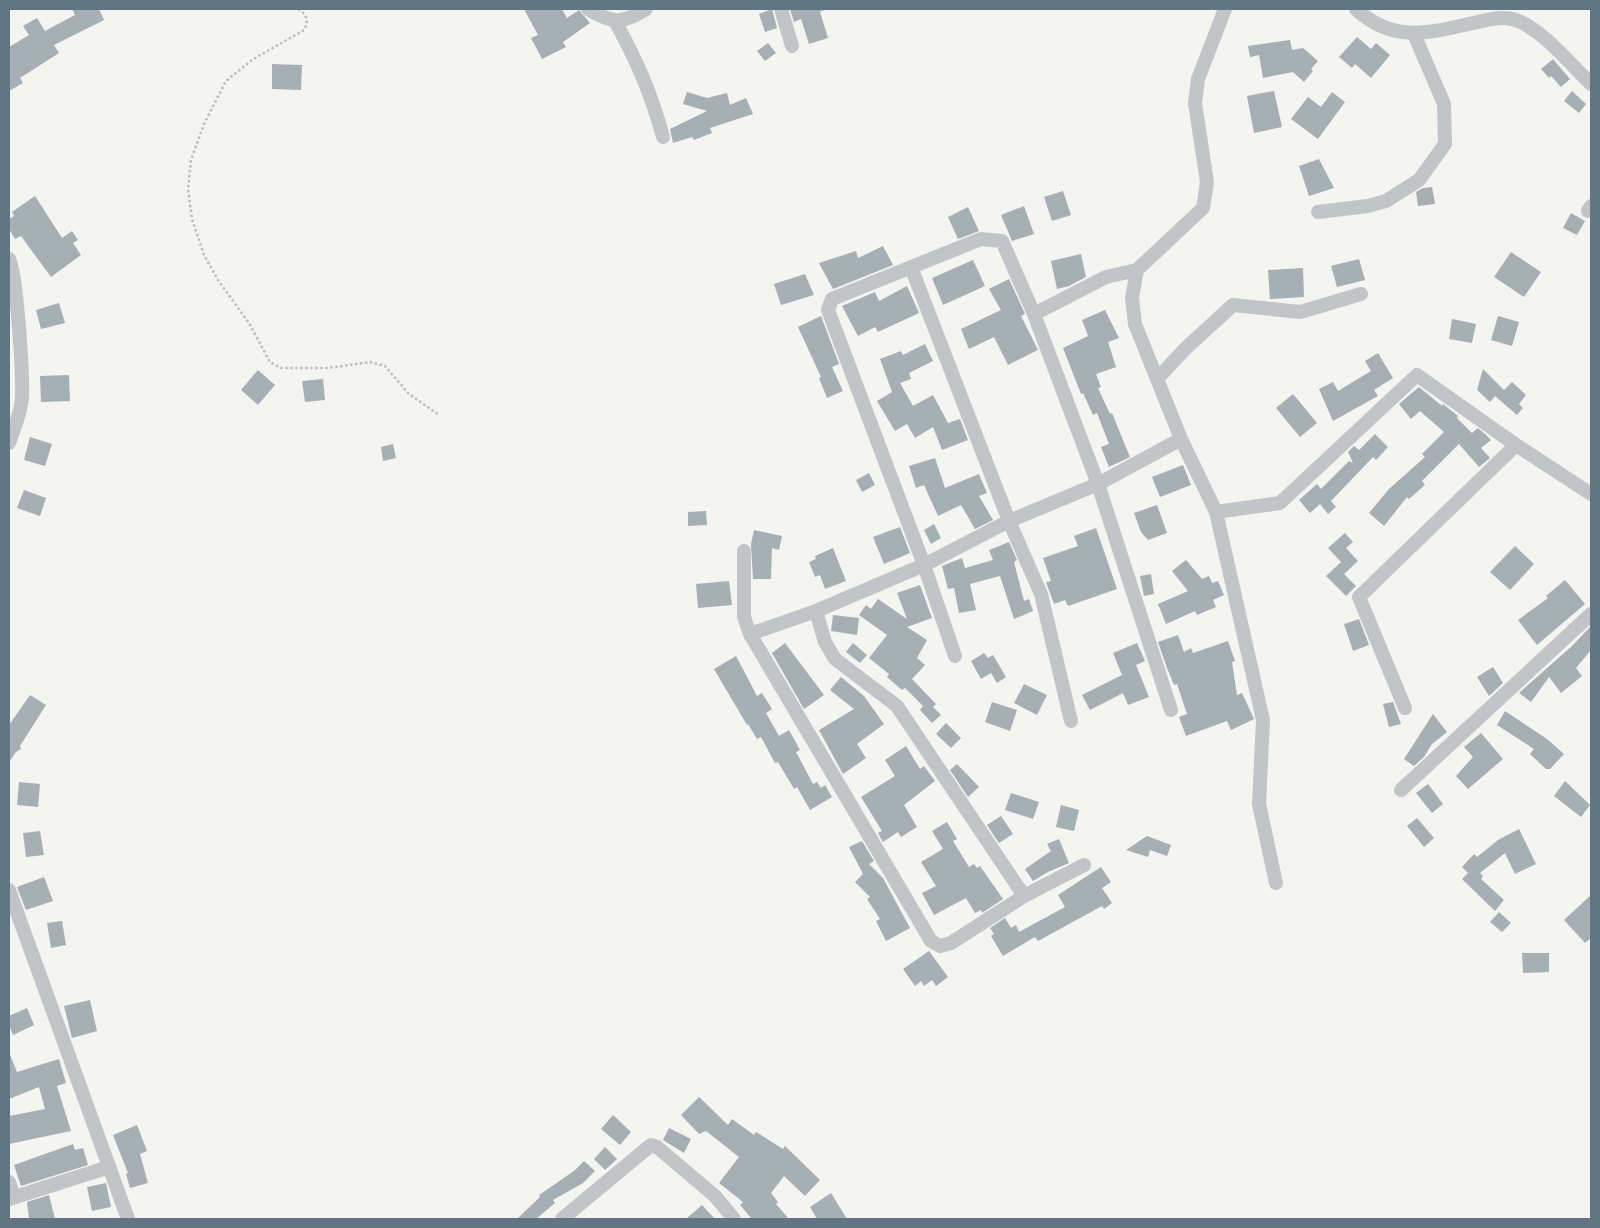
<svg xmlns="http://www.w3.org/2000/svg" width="1600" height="1228" font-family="'Space Grotesk',sans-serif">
<rect width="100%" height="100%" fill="#f4f4f0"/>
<g fill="#a6afb4">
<path d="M72,9H99L104,20L54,45L59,53L20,78L23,83L9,91V47L29,35L23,26L37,18L45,31L75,15Z"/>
<path d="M524,9H562L567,18L579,10L590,23L563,42L566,47L542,59L531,38L538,35Z"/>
<path d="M772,9L777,28L765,32L759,14Z"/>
<path d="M790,9H826L820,12L828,38L809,44L801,19L794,22Z"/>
<path d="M1357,37L1371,49L1376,43L1390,55L1371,78L1355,64L1352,68L1339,57Z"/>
<path d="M1290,40L1292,50L1303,48L1318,61L1311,69L1313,71L1304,82L1293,72L1263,78L1259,55L1250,57L1248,46Z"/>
<path d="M768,43L776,53L765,61L757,51Z"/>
<path d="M1553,59L1570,79L1561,87L1551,76L1549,78L1541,69Z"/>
<path d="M272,64L302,65L301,90L272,89Z"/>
<path d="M1274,91L1282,127L1254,133L1247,96Z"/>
<path d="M1572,91L1586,104L1579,113L1564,101Z"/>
<path d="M687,92L707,98L727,93L730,105L746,98L753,114L710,128L712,133L694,140L692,137L673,143L670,129L707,111L683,104Z"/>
<path d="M1332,92L1345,102L1318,139L1291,119L1308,97L1321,107Z"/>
<path d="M1319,159L1334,188L1309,196L1299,166Z"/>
<path d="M1432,187L1435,204L1418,206L1416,192L1423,188Z"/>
<path d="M1063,191L1071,215L1052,221L1044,197Z"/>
<path d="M35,196L62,238L72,231L78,240L73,243L81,255L51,277L21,236L15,239L9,229V219L14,216L12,212Z"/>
<path d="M1024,206L1034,234L1012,241L1001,215Z"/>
<path d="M968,207L979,231L958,239L948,217Z"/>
<path d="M1571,213L1585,221L1577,235L1563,228Z"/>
<path d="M883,246L893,265L833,289L819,263L856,251L858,258Z"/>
<path d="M1511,252L1541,272L1524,297L1494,277Z"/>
<path d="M1081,254L1086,277L1069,286L1057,289L1051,261Z"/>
<path d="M1359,259L1365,280L1337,287L1331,266Z"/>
<path d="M973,260L985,286L943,305L932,278Z"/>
<path d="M1303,268L1304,297L1270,299L1268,270Z"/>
<path d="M805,274L814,295L781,305L774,284Z"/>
<path d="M1009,279L1025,314L1021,316L1038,350L1008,365L994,337L969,349L961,329L1001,310L989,289Z"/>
<path d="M907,286L919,313L878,332L875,327L858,336L842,306L875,292L879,301Z"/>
<path d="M59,303L65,323L41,329L36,310Z"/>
<path d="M1105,310L1119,338L1108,342L1116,367L1096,374L1101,387L1098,388L1110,414L1112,413L1130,457L1109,467L1101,447L1109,444L1097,413L1093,415L1083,393L1081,394L1063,348L1088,336L1082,320Z"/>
<path d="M821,316L839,364L832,367L843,391L827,398L819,378L821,377L798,327Z"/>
<path d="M1498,316L1519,322L1512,346L1491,340Z"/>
<path d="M1452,319L1476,324L1472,343L1449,339Z"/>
<path d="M925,344L933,361L909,373L911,379L900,383L913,406L933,395L948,423L960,419L968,440L942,450L933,427L915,438L907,424L895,431L877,401L892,392L880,359L901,351L903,355Z"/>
<path d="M1378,353L1393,378L1374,390L1378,396L1333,421L1319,389L1333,382L1338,391L1371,371L1365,361Z"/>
<path d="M1483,369L1504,390L1512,382L1526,395L1519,404L1523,408L1517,415L1495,396L1490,402L1477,390Z"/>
<path d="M258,370L275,385L258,405L241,390Z"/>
<path d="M69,375L70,401L41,402L40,376Z"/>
<path d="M323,379L325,400L305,402L302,381Z"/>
<path d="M1419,387L1442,406L1443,404L1458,416L1457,418L1472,433L1478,428L1485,434L1491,440L1481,448L1490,458L1479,467L1459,444L1422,481L1425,485L1409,499L1407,497L1384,526L1369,513L1389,489L1425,457L1422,454L1444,432L1420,411L1411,419L1399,404Z"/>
<path d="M1293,394L1317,423L1300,437L1276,408Z"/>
<path d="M1375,434L1388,447L1376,460L1373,457L1331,501L1336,507L1328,514L1320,504L1310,513L1299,500L1317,484L1321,489L1349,461L1353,463L1348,452L1354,446L1359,450Z"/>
<path d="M30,437L52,444L45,466L24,460Z"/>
<path d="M393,444L396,458L383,461L381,447Z"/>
<path d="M935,458L945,488L979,474L987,493L979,496L993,520L975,529L961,505L938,516L924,485L916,488L909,466Z"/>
<path d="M1183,465L1191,485L1160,497L1152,477Z"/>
<path d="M869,473L875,485L862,492L856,480Z"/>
<path d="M24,490L46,498L40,516L17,508Z"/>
<path d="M1157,505L1167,533L1148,540L1141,532L1134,513Z"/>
<path d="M706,511L707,525L688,526V512Z"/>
<path d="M934,524L941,538L931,544L924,530Z"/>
<path d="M900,527L910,553L884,564L873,537Z"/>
<path d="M1096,528L1117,589L1068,606L1065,600L1054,604L1046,582L1051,581L1043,558L1078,546L1074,536Z"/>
<path d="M754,530L782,536L779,550L772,548L771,579H753L751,544Z"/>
<path d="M1345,533L1353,542L1346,548L1358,561L1344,574L1356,586L1346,596L1326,576L1341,562L1328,548Z"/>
<path d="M1009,542L1017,560L1014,562L1024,601L1029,599L1033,611L1014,619L1000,576L970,584L976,610L959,613L954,588L948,589L942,566L962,558L965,568L993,560L989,550Z"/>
<path d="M1515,546L1534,564L1510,590L1490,572Z"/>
<path d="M833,548L846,581L825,589L820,575L815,577L809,562L816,559L815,556Z"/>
<path d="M1186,560L1202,579L1209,576L1212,583L1218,581L1224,595L1213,600L1216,607L1197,615L1195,611L1166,624L1158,604L1188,591L1172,571Z"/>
<path d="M1151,574L1154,594L1144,596L1140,576Z"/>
<path d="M1565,580L1585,604L1537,645L1518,620L1548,598L1546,596Z"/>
<path d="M729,581L732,605L698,608L696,584Z"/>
<path d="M920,585L932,618L907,627L927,640L917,658L925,665L912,679L936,704L933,707L941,715L932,723L920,710L923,706L905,688L902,690L887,677L889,674L869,658L887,635L859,615L866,605L871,609L878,599L907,619L897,593Z"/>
<path d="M833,615L859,618L857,635L831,631Z"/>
<path d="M1359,619L1369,645L1353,651L1344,624Z"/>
<path d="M1591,626V650L1576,668L1582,676L1561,693L1549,677L1531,702L1519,693L1572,646Z"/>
<path d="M1178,635L1184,652L1191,648L1193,653L1228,641L1235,661L1232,662L1237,695L1242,693L1254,719L1231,730L1227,721L1186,736L1179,717L1187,714L1177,684L1174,685L1167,668L1158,642Z"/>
<path d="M785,643L824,695L804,709L772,653Z"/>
<path d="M853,643L867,655L860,663L846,652Z"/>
<path d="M1137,643L1145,661L1136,665L1149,697L1128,705L1123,693L1090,710L1082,695L1122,675L1113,653Z"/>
<path d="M984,653L988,658L993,655L1006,677L997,683L991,673L981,679L971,661Z"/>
<path d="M736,656L757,696L762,693L772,709L766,713L779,736L789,730L800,750L796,752L813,784L817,782L821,788L825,785L832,797L810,810L797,787L794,789L778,762L775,763L761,737L757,739L748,724L747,725L714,669Z"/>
<path d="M1493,667L1503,683L1489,696L1477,677Z"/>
<path d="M841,677L864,696L884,724L857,744L866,758L843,774L819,730L854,709L830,690Z"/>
<path d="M1024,684L1047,695L1037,715L1014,703Z"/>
<path d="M30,695L46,705L20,746L21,749L16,752L9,762V725Z"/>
<path d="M992,702L1017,710L1010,731L985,722Z"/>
<path d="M1393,702L1401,724L1389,727L1383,704Z"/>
<path d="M1505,711L1547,739L1564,754L1550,769H1546L1530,754L1534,749L1497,725Z"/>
<path d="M1433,714L1447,732L1432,744L1424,757L1414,766L1404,759Z"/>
<path d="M946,723L961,738L951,748L936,734Z"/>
<path d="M1481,733L1503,759L1468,789L1456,776L1473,757L1464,747Z"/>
<path d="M906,746L920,769L924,766L935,781L904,805L917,827L901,837L898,832L883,842L878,833L882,831L861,797L895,776L885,760Z"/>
<path d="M957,764L979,787L968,797L950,770Z"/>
<path d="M1565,781L1590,805L1581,817L1554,796Z"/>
<path d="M19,782L40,784L38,807L17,805Z"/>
<path d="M1428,784L1443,804L1432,813L1416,793Z"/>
<path d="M1011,793L1039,802L1033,819L1005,810Z"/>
<path d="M1061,805L1079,810L1074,831L1056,827Z"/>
<path d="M1001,816L1013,834L999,843L987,825Z"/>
<path d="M1417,818L1434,838L1424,847L1407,826Z"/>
<path d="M947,822L957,839L953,841L969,867L974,864L977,868L980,866L1003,899L982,913L981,910L975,913L966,898L934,915L922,893L936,886L921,862L943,849L932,831Z"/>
<path d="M1519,829L1536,864L1515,874L1505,853L1480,873L1483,876L1481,879L1504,900L1495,911L1462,879L1468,873L1462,867L1474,854L1477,857L1498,840Z"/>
<path d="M40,831L44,855L26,857L23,833Z"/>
<path d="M1147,836L1171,845L1167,856L1150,850L1148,857L1126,850Z"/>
<path d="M1059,839L1069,863L1048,872L1033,881L1025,869L1051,851L1047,844Z"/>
<path d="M862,841L874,861L869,864L883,878L910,928L886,941L876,921L880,919L867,899L870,897L855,882L863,874L849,847Z"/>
<path d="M1101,867L1111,882L1102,888L1112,903L1104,909L1102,906L1038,941L1035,937L1003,956L991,936L994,934L990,928L1005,918L1011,928L1016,925L1019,932L1065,907L1058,895Z"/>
<path d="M44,877L53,901L26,910L17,887Z"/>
<path d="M1591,895V938L1585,943L1564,920Z"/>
<path d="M1499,912L1511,923L1502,932L1490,922Z"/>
<path d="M62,921L66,945L51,948L47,923Z"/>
<path d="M929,951L948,977L936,986L932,980L924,986L921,981L915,986L903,969Z"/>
<path d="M1522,953H1549V972L1523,973Z"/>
<path d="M90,1000L97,1031L72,1038L64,1006Z"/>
<path d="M27,1008L34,1025L13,1035L9,1025V1016Z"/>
<path d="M9,1052L17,1072L59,1059L66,1083L57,1086L71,1131L9,1144V1116L45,1109L39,1087L9,1099Z"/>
<path d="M699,1097L728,1125L732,1119L754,1135L756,1132L783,1149L785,1146L820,1180L805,1196L784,1176L771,1193L778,1202L776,1204L789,1219H752L740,1205L743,1202L719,1183L739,1157L706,1131L699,1134L681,1115Z"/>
<path d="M613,1115L631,1132L620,1145L601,1129Z"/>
<path d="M137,1125L147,1151L140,1154L148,1183L130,1188L126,1174L128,1173L113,1135Z"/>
<path d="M669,1128L691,1139L684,1153L663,1140Z"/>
<path d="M73,1144L75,1150L83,1148L88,1165L21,1186L14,1165Z"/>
<path d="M605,1147L617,1159L605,1170L594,1159Z"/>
<path d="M584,1161L595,1171L583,1183L553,1200L555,1203L536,1219H517L540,1197L539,1195L574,1171Z"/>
<path d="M106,1183L111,1207L92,1211L87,1187Z"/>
<path d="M831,1193L847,1219H817L810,1207Z"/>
<path d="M49,1195L55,1219H29L27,1202Z"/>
<path d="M702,1205L715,1219H686Z"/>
</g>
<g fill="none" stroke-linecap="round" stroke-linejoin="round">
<path stroke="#bbbdbf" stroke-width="2.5" stroke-dasharray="2.5 2.5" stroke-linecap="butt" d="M298,9C307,14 309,21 304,30L252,60L226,81L204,124L191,160L188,189L192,219L204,255L218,280L249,323L270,362L281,368H328L370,362L385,366L409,394L439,415"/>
<g stroke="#c1c5c8" stroke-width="14">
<path d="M588,9C613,24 622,24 646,9"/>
<path d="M781,9L792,46"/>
<path d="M1225,9L1198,79L1195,103L1207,182L1203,208L1137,270L1132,298L1135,324L1181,439L1216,512L1263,720L1259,804L1276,883"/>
<path d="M1356,9C1395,45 1431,32 1478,22C1491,19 1503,16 1516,20C1543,30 1570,64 1591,84"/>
<path d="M615,21C637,61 651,93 663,137"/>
<path d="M1588,211L1591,206"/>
<path d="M1318,212L1368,206L1386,201L1419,180L1445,144L1444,104L1414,34"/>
<path d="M9,259C17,274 23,377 22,398C21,413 14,428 9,443"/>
<path d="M911,267L1009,521L1041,594L1071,721"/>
<path d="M1034,314L1106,277L1137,270"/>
<path d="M1157,379L1186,348L1233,305L1300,312L1361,294"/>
<path d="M1216,512L1280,503L1417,375L1516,445L1591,494"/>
<path d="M744,551V617L750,634L931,941L940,946L951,943L1024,896L1084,865"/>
<path d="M816,611L825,642L835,659L897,706L1024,896"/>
<path d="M750,634L816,611L924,565L1009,521L1098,484L1181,439"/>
<path d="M955,656L924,565L828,310L832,299L981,239L1002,241L1034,314L1098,484L1171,710"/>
<path d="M1405,708L1359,597L1516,445"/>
<path d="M1401,790L1591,614"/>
<path d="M9,890L128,1219"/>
<path d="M9,1182L14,1197"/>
<path d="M9,1199L109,1167"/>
<path d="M562,1219L651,1145L657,1147L715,1196L734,1219"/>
</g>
</g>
<rect width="1600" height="1228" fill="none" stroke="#627582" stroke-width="20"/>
</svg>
